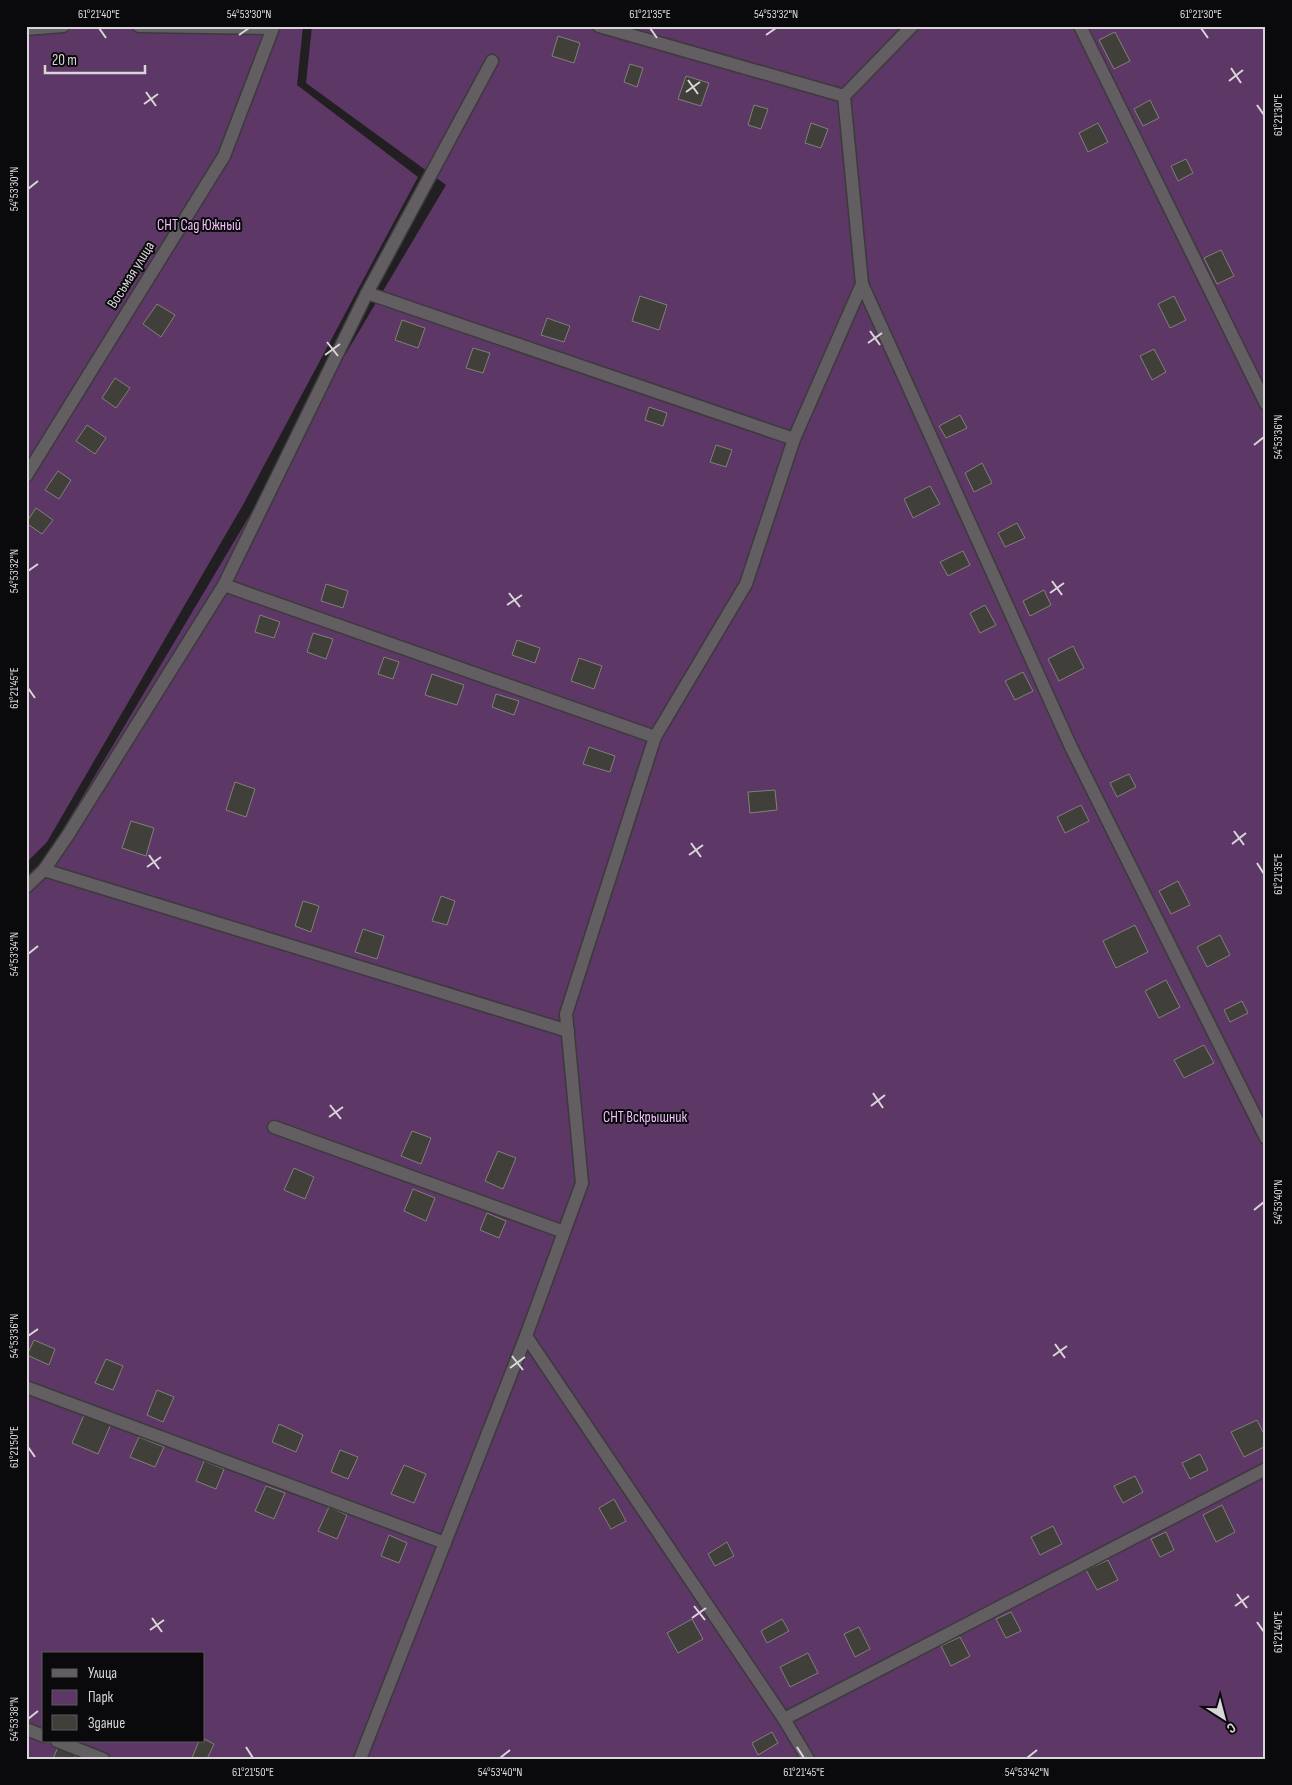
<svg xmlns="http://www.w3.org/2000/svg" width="1292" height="1785" font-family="'Sofia Sans Condensed',sans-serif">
<rect width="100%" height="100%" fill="#221f23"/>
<g fill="#5d3765" fill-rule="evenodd">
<path d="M26,26H303L297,85L418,177L244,503L47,842L26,863Z"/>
<path d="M312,26H1266V1759H26V877L46,858L446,185L306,83ZM44,1654H204V1741H44Z"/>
</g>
<g fill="#403f3a" stroke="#81807a">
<path d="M1115,32L1130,61L1114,69L1099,40Z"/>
<path d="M558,36L580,43L574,63L552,56Z"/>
<path d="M630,64L643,68L637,87L624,82Z"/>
<path d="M686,76L709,83L701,106L678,99Z"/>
<path d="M1150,100L1159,118L1143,126L1134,109Z"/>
<path d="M754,105L768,109L761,129L748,125Z"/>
<path d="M811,123L828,129L821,148L805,143Z"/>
<path d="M1098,123L1108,142L1088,152L1079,133Z"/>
<path d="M1186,159L1193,173L1178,181L1171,166Z"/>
<path d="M1221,250L1234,276L1217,284L1204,258Z"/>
<path d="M640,296L667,305L659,330L632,321Z"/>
<path d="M1174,296L1186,320L1170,328L1158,304Z"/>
<path d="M157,304L175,315L161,337L143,324Z"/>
<path d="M547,318L570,326L564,342L541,335Z"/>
<path d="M402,320L425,328L418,348L395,340Z"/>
<path d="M473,348L490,353L483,373L466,368Z"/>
<path d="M1154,349L1166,372L1152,380L1140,356Z"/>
<path d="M115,378L130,388L116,408L102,398Z"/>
<path d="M649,407L667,413L663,426L645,420Z"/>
<path d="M960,415L967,428L946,438L939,426Z"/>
<path d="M87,425L106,438L95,454L76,441Z"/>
<path d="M716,445L732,450L726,467L710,462Z"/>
<path d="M982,463L992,483L974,492L965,473Z"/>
<path d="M58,471L71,480L59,499L45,490Z"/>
<path d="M930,486L940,504L913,518L904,499Z"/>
<path d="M36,508L53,520L42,534L26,523Z"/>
<path d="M1017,523L1025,538L1005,547L998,533Z"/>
<path d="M963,551L970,565L948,576L940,562Z"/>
<path d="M326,584L348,591L343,608L321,601Z"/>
<path d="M1044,590L1051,605L1030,616L1023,601Z"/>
<path d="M985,605L996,625L980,633L970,613Z"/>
<path d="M260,615L280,622L274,638L255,632Z"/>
<path d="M313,633L333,639L326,659L307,652Z"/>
<path d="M517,640L540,648L535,663L512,655Z"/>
<path d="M1073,646L1084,668L1059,681L1048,659Z"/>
<path d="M384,657L399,662L393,679L378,674Z"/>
<path d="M579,658L602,666L594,689L571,681Z"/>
<path d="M1023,672L1033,691L1015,700L1005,681Z"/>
<path d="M432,674L464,685L457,705L425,695Z"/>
<path d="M496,694L519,701L514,715L492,707Z"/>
<path d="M589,747L615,756L610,772L583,764Z"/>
<path d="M1129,774L1136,787L1117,797L1110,783Z"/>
<path d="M235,782L255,789L246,817L226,810Z"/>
<path d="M775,790L777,810L750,813L748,792Z"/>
<path d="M1081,805L1089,821L1065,833L1057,817Z"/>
<path d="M131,821L154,828L146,856L122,848Z"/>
<path d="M1178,881L1190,905L1171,914L1159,891Z"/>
<path d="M441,896L455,901L447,925L432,921Z"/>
<path d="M303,901L319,906L311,932L295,926Z"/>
<path d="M1135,925L1148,952L1116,968L1103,941Z"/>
<path d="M363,929L384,936L377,959L355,952Z"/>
<path d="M1220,935L1230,955L1207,967L1197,947Z"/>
<path d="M1166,980L1180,1007L1159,1018L1145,991Z"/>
<path d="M1242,1001L1248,1013L1230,1022L1224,1010Z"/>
<path d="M1204,1045L1214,1063L1184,1078L1174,1060Z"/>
<path d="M412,1131L431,1138L421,1164L401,1156Z"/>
<path d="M498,1151L516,1158L503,1189L485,1181Z"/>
<path d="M294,1168L314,1177L305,1199L284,1190Z"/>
<path d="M413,1189L435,1198L426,1221L404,1211Z"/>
<path d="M487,1213L506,1221L499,1238L480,1230Z"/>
<path d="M34,1340L55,1349L49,1365L27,1355Z"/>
<path d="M106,1359L123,1366L113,1390L95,1383Z"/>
<path d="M157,1390L174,1397L163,1422L147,1415Z"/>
<path d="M85,1413L111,1424L98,1454L72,1443Z"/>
<path d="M1257,1420L1266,1438V1446L1244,1457L1231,1432Z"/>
<path d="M279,1424L303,1435L296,1452L272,1442Z"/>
<path d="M139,1437L164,1447L155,1467L130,1457Z"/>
<path d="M340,1450L358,1457L348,1479L331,1472Z"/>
<path d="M1200,1454L1208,1470L1190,1479L1182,1463Z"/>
<path d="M204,1461L224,1469L216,1489L196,1481Z"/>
<path d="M404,1465L426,1474L414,1503L391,1494Z"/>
<path d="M1135,1476L1143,1492L1123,1503L1114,1486Z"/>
<path d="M266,1486L285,1493L274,1519L255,1511Z"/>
<path d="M614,1499L626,1521L611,1529L599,1508Z"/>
<path d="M1222,1505L1235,1532L1216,1542L1203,1515Z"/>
<path d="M329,1507L347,1515L337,1539L318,1531Z"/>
<path d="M1053,1526L1062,1544L1040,1555L1031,1537Z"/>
<path d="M1166,1532L1174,1550L1160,1557L1151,1539Z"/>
<path d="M389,1535L407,1543L399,1563L381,1556Z"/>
<path d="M727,1542L734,1556L715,1566L708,1554Z"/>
<path d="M1108,1560L1118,1580L1097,1590L1086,1570Z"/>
<path d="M1011,1612L1021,1631L1006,1638L996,1619Z"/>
<path d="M692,1619L703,1639L678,1653L667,1633Z"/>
<path d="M782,1619L789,1631L767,1643L761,1631Z"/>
<path d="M859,1627L870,1649L855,1657L844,1634Z"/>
<path d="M960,1637L970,1656L951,1666L941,1646Z"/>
<path d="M808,1653L818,1673L790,1687L780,1667Z"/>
<path d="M772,1732L778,1743L758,1755L752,1743Z"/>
<path d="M204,1739L214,1744L207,1759L192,1758L199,1741H204Z"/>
<path d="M59,1744L77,1752L74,1759H53Z"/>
</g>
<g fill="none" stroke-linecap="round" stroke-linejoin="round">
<defs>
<g id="lane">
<path d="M599,26L844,96"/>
<path d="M1080,26L1266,404"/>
<path d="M862,284L1071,747L1266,1138"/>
<path d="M367,293L794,439"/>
<path d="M224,585L655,737"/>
<path d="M44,870L568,1031"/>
<path d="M26,887L44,870L68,835L224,585L367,293L492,61"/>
<path d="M274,1127L564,1232"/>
<path d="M526,1336L784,1719L808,1759"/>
<path d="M26,1387L445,1543"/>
<path d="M784,1719L1266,1469"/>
<path d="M26,1729L44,1736"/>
<path d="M57,1741L103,1759"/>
<path d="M360,1759L526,1336L582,1183L566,1014L655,737L746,584L794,439L862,284L844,96L912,26"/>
</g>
<g id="street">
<path d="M26,29L63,26"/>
<path d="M26,476L224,156L273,28L139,26"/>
</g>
</defs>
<use href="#lane" stroke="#3c3a3d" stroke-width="15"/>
<use href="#street" stroke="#3c3a3d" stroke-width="15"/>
<use href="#lane" stroke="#625e62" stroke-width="12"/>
<use href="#street" stroke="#625e62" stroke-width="12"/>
</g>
<path fill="none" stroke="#d9d6d9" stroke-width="2" d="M99,28L106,38M650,28L657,38M1201,28L1208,38M239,35L249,28M766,35L776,28M1231,68L1241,83M688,80L698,94M1229,81L1243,70M146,92L156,106M686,92L700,82M144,104L158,94M1257,105L1264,115M28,189L38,181M870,331L880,345M327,342L338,356M868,343L882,333M325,355L340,344M1254,445L1264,437M28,571L38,564M1052,581L1062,595M509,593L520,607M1050,593L1064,583M507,605L522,595M28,688L35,698M1234,831L1244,845M691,843L701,857M1232,844L1246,833M149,855L159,869M689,855L703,845M1257,863L1264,874M147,867L161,857M28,954L38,946M873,1093L883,1108M330,1105L341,1119M871,1106L885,1095M329,1117L343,1107M1254,1210L1264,1202M28,1336L38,1329M1055,1344L1065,1358M512,1356L523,1370M1053,1356L1067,1346M510,1368L525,1357M28,1447L35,1457M1237,1594L1247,1608M694,1606L705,1620M1235,1606L1249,1596M152,1618L162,1632M692,1618L706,1608M1257,1622L1264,1632M150,1630L164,1620M28,1719L38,1711M246,1747L253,1758M797,1747L804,1758M500,1758L510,1750M1027,1758L1037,1750"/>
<g text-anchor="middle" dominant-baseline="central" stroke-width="4" stroke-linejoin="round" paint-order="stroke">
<g font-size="15" fill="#f1bffc" stroke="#0a090b">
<text x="199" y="225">СНТ Сад Южный</text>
<text x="645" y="1117">СНТ Вскрышник</text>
</g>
<g font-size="15" fill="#d9d6d9" stroke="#0a090b">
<text transform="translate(131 275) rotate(-58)">Восьмая улица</text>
</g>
</g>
<rect width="1292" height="1785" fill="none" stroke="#0a090b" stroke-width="55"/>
<rect x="42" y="1652" width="162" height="90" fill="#0a090b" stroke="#5d5b5d"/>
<rect x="52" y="1669" width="25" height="8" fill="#625e62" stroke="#5d5b5d"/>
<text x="88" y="1678" font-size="15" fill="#d9d6d9">Улица</text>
<rect x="52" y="1690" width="25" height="15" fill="#5d3765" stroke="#5d5b5d"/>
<text x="88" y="1702" font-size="15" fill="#d9d6d9">Парк</text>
<rect x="52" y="1715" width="25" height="15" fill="#403f3a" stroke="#5d5b5d"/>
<text x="88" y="1728" font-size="15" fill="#d9d6d9">Здание</text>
<g transform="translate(1224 1718) rotate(144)" stroke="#0a090b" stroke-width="4" paint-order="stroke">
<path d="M0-4L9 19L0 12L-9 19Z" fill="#d9d6d9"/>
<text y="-8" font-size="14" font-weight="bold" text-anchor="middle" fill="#d9d6d9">С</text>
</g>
<path d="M45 65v8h100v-8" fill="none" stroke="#d9d6d9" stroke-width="2.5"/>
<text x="52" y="65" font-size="15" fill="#d9d6d9" stroke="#0a090b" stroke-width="4" paint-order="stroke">20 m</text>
<rect x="28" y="28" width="1236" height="1730" fill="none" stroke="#d9d6d9" stroke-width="2"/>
<g font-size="12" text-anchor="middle" fill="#d9d6d9">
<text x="99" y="18">61°21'40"E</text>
<text x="249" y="18">54°53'30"N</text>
<text x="650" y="18">61°21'35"E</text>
<text x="776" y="18">54°53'32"N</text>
<text x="1201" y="18">61°21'30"E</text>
<text transform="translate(1278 115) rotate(-90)" y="4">61°21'30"E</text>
<text transform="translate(14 189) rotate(-90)" y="4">54°53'30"N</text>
<text transform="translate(1278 437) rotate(-90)" y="4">54°53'36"N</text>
<text transform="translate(14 571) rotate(-90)" y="4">54°53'32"N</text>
<text transform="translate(14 688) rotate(-90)" y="4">61°21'45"E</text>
<text transform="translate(1278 874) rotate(-90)" y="4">61°21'35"E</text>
<text transform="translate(14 954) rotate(-90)" y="4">54°53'34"N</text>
<text transform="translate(1278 1202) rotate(-90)" y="4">54°53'40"N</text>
<text transform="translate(14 1336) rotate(-90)" y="4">54°53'36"N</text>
<text transform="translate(14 1447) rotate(-90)" y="4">61°21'50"E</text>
<text transform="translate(1278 1632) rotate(-90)" y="4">61°21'40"E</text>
<text transform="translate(14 1719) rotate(-90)" y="4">54°53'38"N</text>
<text x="253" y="1776">61°21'50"E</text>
<text x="500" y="1776">54°53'40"N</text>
<text x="804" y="1776">61°21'45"E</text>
<text x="1027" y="1776">54°53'42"N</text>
</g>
</svg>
